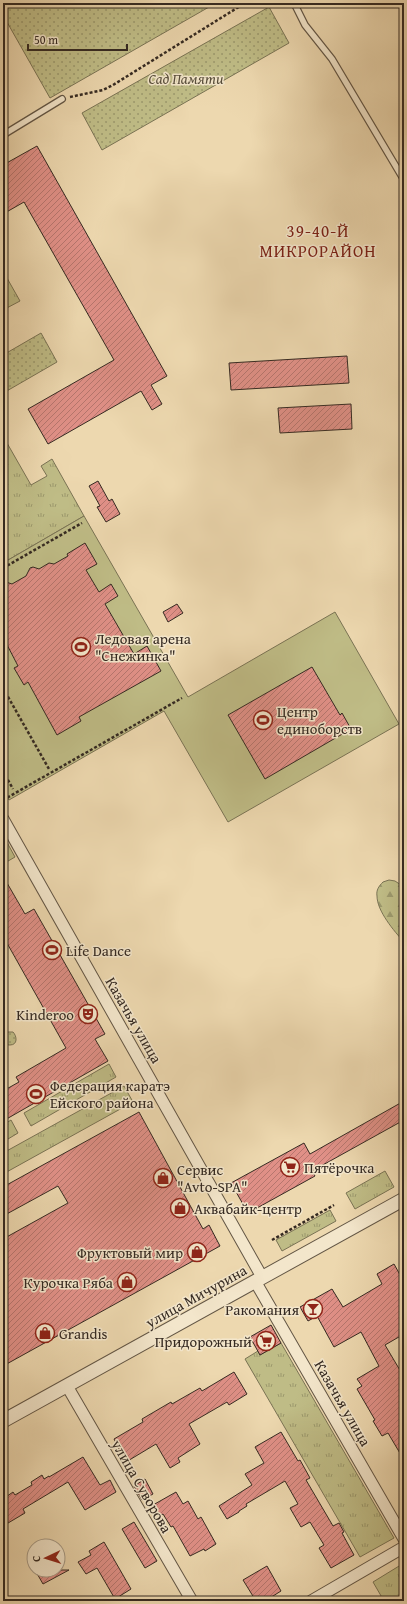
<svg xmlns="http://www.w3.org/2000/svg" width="407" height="1604" font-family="'Gentium Book Plus',serif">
<defs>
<pattern id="grass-tufts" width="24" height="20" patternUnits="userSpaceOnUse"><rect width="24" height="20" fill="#bfbc86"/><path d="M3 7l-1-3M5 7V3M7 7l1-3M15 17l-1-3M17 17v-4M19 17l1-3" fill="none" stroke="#9c996d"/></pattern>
<pattern id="forest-firs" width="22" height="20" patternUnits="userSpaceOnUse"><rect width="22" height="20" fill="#bfbc86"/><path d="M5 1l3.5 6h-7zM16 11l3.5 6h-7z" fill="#9c996d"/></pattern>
<pattern id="park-dots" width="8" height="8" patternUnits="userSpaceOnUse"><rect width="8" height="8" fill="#bfbc86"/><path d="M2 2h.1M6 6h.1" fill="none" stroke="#9c996d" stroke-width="1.8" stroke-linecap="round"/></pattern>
<pattern id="building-hatch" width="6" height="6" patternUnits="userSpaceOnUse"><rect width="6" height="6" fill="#e09087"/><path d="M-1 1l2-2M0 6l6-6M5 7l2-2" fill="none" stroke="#b6766e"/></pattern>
</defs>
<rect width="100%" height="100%" fill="#edd8af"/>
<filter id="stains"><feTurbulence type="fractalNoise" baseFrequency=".005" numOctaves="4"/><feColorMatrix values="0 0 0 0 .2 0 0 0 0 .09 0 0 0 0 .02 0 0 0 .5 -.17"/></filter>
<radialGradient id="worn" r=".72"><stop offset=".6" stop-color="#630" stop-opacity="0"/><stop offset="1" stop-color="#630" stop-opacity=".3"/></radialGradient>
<g fill="url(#grass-tufts)" stroke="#7a7354">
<path d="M3,271L20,301L3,310Z"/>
<path d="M3,436L31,485L47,476L41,466L52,459L84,516L3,563Z"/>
<path d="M3,835L15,857L3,864Z"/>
<path d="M109,1064L116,1077L31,1126L24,1113Z"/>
<path d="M124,1086L133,1102L3,1174V1153Z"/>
<path d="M11,1120L18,1133L3,1142V1125Z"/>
<path d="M385,1171L394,1187L355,1209L346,1193Z"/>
<path d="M330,1210L336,1221L282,1251L276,1240Z"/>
<path d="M281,1343L394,1538L360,1557L245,1359L258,1351L260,1355Z"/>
<path d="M404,1563V1601H384L373,1582Z"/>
</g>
<path fill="url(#forest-firs)" stroke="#7a7354" d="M389,880L395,881L404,887V942C394,931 377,911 377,896C376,890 379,886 383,882Z"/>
<g fill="url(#park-dots)" stroke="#7a7354">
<path d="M3,3H216L50,98L3,15Z"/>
<path d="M269,7L289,43L102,150L82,113Z"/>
<path d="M41,333L57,362L5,392L3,388V355Z"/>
<path d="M3,1026L6,1032H13C17,1036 18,1045 10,1045C7,1045 5,1044 3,1044Z"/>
</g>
<path fill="#bfbc86" stroke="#7a7354" d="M84,516L188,697L335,612L399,724L228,822L164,711L9,800L3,789V563Z"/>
<g fill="url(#building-hatch)" stroke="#352a22">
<path d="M37,146L167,376L151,385L162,404L152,410L141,391L48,444L28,409L114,360L24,202L3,214V165Z"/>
<path d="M347,356L349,383L231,390L229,363Z"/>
<path d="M351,404L352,429L280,433L278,408Z"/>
<path d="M98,481L109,501L112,499L120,514L106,522L97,507L100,506L89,486Z"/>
<path d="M85,543L97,564L86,570L99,592L111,584L118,596L105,604L134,654L147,646L161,671L79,717L81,721L57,735L28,682L24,685L14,668L18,666L3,637V581L12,584L26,576L30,568L33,567L39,569L49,563L54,564L68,556L67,554Z"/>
<path d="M177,604L183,613L168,622L163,612Z"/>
<path d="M312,667L340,715L342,713L351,729L265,779L228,715Z"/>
<path d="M3,876L25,914L34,909L105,1034L95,1039L108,1061L3,1121V1091L19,1082L16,1077L66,1048L3,936Z"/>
<path d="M404,1101V1120L312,1171L315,1176L248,1213L231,1183L304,1143L310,1154Z"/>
<path d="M139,1112L203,1229L209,1225L220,1246L3,1366V1239L68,1203L58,1186L3,1216V1187Z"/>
<path d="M394,1264L404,1282V1334L385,1345L404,1377V1460L388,1433L382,1436L373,1421L375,1420L357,1389L362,1386L357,1379L379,1366L361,1332L334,1347L317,1316L308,1321L300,1307L332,1289L343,1307L382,1284L377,1274Z"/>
<path d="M271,1325L281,1343L260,1355L250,1337Z"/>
<path d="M234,1372L247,1394L229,1405L227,1402L189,1424L200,1444L178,1458L180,1462L170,1468L156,1444L126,1462L114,1439L143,1422L142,1419L171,1402L172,1404L200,1388L202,1391Z"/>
<path d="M281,1432L298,1461L300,1460L310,1478L306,1480L333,1526L339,1523L344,1532L342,1533L354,1555L331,1568L319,1548L324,1545L310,1522L301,1527L290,1508L298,1504L285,1481L246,1504L247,1506L239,1511V1512L227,1519L219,1506L252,1485L245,1474L264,1463L255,1447Z"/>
<path d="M83,1457L100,1485L110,1480L116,1492L85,1510L68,1482L23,1509L25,1513L3,1526V1499L13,1492L15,1495L32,1485L31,1482L42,1475L44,1479L49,1476V1477Z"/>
<path d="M145,1479L153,1494L142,1500L134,1486Z"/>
<path d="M176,1492L183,1504L188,1501L198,1519L201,1517L216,1544L205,1551L204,1549L190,1556L173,1526L171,1527L163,1514L159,1516L153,1505Z"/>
<path d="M134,1522L157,1561L145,1568L122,1529Z"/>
<path d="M104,1542L131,1589L115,1599L97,1568L86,1574L78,1562L91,1555L89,1551Z"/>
<path d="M267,1566L281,1591L265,1601H256L243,1580Z"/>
<path d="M35,1570H69L43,1584Z"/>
</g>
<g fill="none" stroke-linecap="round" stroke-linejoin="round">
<defs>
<g id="service">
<path d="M294,3L305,25L332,59L404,180"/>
<path d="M3,135L62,99"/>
</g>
<g id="minor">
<path d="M3,819L262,1277"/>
<path d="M255,1281L404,1539"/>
<path d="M67,1386L192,1601"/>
<path d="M311,1601L404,1547"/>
</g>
<path id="tertiary" d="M3,1421L404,1199"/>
</defs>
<use href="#service" stroke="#635645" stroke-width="8"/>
<use href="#minor" stroke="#635645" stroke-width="13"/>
<use href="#tertiary" stroke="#635645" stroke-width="15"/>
<g stroke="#352a22" stroke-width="2.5" stroke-dasharray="3 2" stroke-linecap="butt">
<path d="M70,97L103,90L113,85L245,3"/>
<path d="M3,568L82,523"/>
<path d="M3,688L49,769"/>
<path d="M3,771L13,789"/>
<path d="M3,800L182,698"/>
<path d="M272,1240L334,1205"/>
</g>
<use href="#service" stroke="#f3e6cb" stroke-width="5.5"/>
<use href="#minor" stroke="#f3e6cb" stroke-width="11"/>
<use href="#tertiary" stroke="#f3e6cb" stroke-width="13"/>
</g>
<defs>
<symbol id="stadium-ring" viewBox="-11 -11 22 22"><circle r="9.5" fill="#f3e6cb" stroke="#8f2418" stroke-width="1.5"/><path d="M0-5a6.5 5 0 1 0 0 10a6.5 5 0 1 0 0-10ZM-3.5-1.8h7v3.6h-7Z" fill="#8f2418"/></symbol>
<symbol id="theatre-ring" viewBox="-11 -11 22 22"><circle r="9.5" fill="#f3e6cb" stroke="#8f2418" stroke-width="1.5"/><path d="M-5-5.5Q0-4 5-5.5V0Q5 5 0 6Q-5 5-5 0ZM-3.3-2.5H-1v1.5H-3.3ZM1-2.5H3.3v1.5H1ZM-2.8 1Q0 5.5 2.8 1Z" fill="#8f2418"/></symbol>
<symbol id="supermarket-ring" viewBox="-11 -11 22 22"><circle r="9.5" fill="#f3e6cb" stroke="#8f2418" stroke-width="1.5"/><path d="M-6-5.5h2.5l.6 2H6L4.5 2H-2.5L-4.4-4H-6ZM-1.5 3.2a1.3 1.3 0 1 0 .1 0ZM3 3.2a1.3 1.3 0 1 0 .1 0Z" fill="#8f2418"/></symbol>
<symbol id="shop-ring" viewBox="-11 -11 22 22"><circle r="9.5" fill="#f3e6cb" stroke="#8f2418" stroke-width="1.5"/><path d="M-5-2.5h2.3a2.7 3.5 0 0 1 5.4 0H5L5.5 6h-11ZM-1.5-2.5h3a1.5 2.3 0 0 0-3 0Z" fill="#8f2418"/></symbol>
<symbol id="bar-ring" viewBox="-11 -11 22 22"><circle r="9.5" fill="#f3e6cb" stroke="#8f2418" stroke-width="1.5"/><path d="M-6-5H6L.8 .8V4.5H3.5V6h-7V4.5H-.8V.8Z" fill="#8f2418"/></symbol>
</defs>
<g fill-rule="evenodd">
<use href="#stadium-ring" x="70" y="636" width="22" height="22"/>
<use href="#stadium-ring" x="252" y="709" width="22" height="22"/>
<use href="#stadium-ring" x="41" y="939" width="22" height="22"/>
<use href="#theatre-ring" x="77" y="1003" width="22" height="22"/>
<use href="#stadium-ring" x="25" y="1083" width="22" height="22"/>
<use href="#supermarket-ring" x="279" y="1156" width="22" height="22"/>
<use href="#shop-ring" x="152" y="1167" width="22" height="22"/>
<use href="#shop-ring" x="169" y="1197" width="22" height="22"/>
<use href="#shop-ring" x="186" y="1241" width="22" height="22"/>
<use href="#shop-ring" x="116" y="1271" width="22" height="22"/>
<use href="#bar-ring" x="302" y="1298" width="22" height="22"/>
<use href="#shop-ring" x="34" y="1322" width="22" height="22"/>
<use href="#supermarket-ring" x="255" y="1330" width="22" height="22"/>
</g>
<g text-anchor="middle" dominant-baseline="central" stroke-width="3" stroke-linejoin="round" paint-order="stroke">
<g font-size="15" font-style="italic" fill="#584e3b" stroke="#f3e6cb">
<text x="186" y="78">Сад Памяти</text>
</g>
<g font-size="15" fill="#352a22" stroke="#f3e6cb" text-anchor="start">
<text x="95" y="638">Ледовая арена<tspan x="95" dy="17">"Снежинка"</tspan></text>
<text x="277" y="711">Центр<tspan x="277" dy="17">единоборств</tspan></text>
<text x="66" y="950">Life Dance</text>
<text x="74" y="1014" text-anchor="end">Kinderoo</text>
<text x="50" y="1085">Федерация каратэ<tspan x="50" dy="17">Ейского района</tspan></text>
<text x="304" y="1167">Пятёрочка</text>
<text x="177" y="1169">Сервис<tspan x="177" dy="17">"Avto-SPA"</tspan></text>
<text x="194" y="1208">Аквабайк-центр</text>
<text x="183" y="1252" text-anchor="end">Фруктовый мир</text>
<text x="113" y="1282" text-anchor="end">Курочка Ряба</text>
<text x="299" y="1309" text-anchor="end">Ракомания</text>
<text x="59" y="1333">Grandis</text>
<text x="252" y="1341" text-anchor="end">Придорожный</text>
</g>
<g font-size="15" fill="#352a22" stroke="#f3e6cb">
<text transform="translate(134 1020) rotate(60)">Казачья улица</text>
<text transform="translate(196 1296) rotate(-29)">улица Мичурина</text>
<text transform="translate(343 1403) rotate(60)">Казачья улица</text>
<text transform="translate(142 1486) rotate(60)">улица Суворова</text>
</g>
<g font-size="17" letter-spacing="1" fill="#7a1f14" stroke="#f3e6cb">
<text x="318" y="230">39-40-Й<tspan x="318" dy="20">МИКРОРАЙОН</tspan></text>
</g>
</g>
<rect width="407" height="1604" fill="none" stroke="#edd8af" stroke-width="16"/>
<rect x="4" y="4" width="399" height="1596" fill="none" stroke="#352a22" stroke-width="2"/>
<rect x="8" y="8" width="391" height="1588" fill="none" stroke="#352a22"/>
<g transform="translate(46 1558) rotate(266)"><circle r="19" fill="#f3e6cb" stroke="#a79b87"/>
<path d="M0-3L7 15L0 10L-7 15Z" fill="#8f2418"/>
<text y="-6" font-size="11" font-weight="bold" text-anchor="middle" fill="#352a22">С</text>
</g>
<path d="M28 44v6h99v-6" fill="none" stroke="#352a22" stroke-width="2"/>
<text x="34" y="44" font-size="12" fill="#352a22" stroke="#f3e6cb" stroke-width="3" paint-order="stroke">50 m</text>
<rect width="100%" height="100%" filter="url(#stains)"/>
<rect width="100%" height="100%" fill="url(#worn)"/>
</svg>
